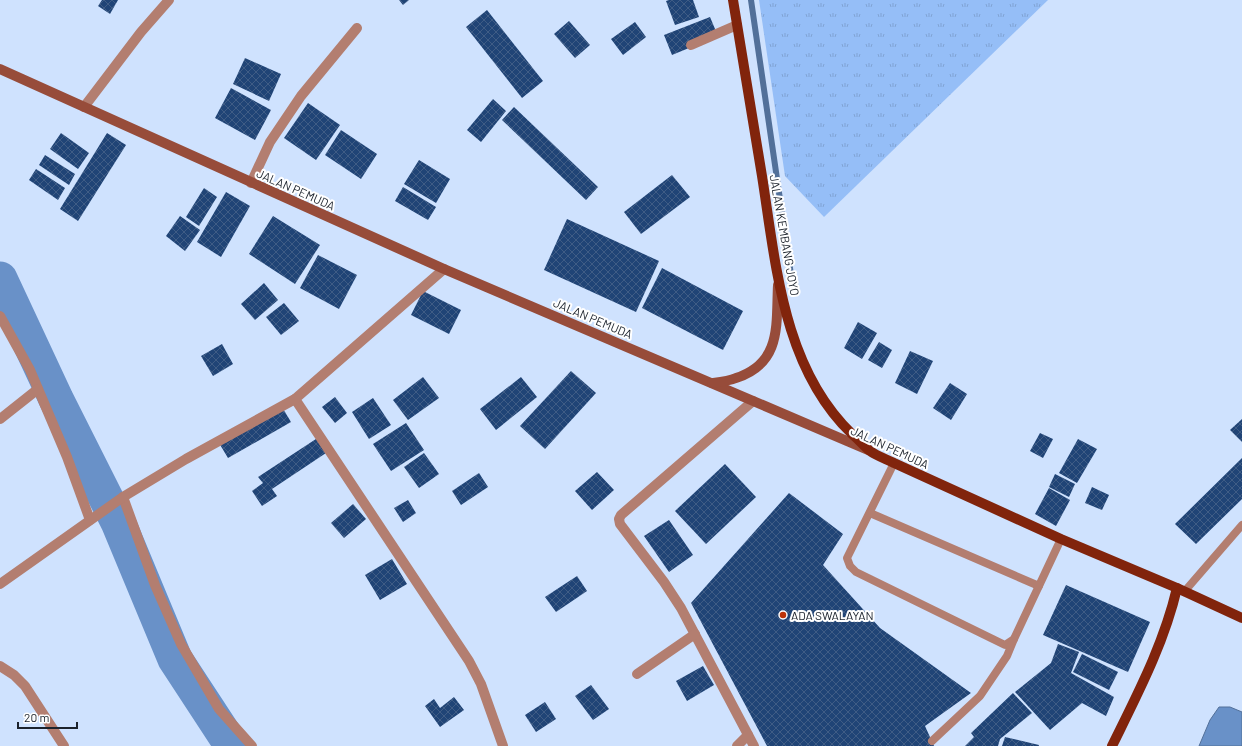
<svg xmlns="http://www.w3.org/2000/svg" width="1242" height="746" font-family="Barlow,sans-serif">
<defs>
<pattern id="grass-tufts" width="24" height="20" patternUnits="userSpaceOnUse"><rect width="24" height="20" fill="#95bef7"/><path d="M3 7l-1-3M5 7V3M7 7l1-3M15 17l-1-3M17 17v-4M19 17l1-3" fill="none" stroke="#80a3d4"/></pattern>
<pattern id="building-cross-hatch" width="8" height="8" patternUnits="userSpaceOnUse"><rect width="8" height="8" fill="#204476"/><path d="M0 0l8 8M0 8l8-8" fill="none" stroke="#3f5c85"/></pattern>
</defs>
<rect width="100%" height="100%" fill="#cfe2fe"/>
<path fill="url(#grass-tufts)" d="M759,0H1048L824,217L785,176Z"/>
<path fill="#6991c8" stroke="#527099" d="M1219,707H1230L1242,712V746H1199L1210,720Z"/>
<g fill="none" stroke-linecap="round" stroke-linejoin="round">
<path stroke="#527099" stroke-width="6" d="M751,0L791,275"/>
<path stroke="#6991c8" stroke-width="35" d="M0,279L56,399L118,522L175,659L232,746"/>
</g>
<g fill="url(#building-cross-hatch)">
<path d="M102,0H118L110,14L98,6Z"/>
<path d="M399,0H409L403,5Z"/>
<path d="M669,0H693L699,17L675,25L666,1Z"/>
<path d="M487,10L543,81L522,98L466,27Z"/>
<path d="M710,17L718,36L672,55L664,35Z"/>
<path d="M569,21L590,45L575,58L554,34Z"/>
<path d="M635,22L646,37L623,55L611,39Z"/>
<path d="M245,58L281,74L269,101L233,84Z"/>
<path d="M231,88L271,110L255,140L215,118Z"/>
<path d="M493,99L506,111L481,142L467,130Z"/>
<path d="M308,103L340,125L316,160L284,138Z"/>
<path d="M514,107L598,187L586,200L502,120Z"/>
<path d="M341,130L377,154L361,179L325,155Z"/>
<path d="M61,133L89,153L78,169L50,149Z"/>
<path d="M107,133L126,145L78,221L60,209Z"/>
<path d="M45,155L75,174L69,185L39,165Z"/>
<path d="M419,160L450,179L436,203L404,184Z"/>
<path d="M36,169L65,188L58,200L29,180Z"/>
<path d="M672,175L690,197L641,234L624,212Z"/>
<path d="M403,187L436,207L428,220L395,201Z"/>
<path d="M204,188L217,197L199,226L186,217Z"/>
<path d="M226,192L250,206L221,257L197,242Z"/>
<path d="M180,216L200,230L185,251L166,236Z"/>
<path d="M273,216L320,245L295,284L249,254Z"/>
<path d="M567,219L659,261L636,312L544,270Z"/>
<path d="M318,255L357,275L339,309L300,288Z"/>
<path d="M662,268L743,311L723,350L642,308Z"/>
<path d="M264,283L278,300L255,320L241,304Z"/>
<path d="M423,291L461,310L449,334L411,315Z"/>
<path d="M284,303L299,321L281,335L266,317Z"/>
<path d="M858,322L877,333L862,359L844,348Z"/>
<path d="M879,342L892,350L882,368L868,360Z"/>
<path d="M222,344L233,364L213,376L201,356Z"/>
<path d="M910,351L933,361L917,394L895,383Z"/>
<path d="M571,371L596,393L545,449L520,426Z"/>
<path d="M423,377L439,398L408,420L393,400Z"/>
<path d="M521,377L537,397L496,430L480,409Z"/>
<path d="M950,383L967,394L951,420L933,408Z"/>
<path d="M335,397L347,413L335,423L322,407Z"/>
<path d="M373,398L391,425L369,439L352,412Z"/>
<path d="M282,407L291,422L228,458L219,443Z"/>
<path d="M1242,419V442L1230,430Z"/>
<path d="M406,423L424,450L391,471L373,444Z"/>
<path d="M1040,433L1053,439L1043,458L1030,451Z"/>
<path d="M319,437L329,451L272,489L277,496L262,506L252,491L263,483L258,477Z"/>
<path d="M1078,439L1097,449L1077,483L1059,473Z"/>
<path d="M424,453L439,474L419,488L404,467Z"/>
<path d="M1242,458V499L1196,544L1175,524Z"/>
<path d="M725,464L756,497L706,544L675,511Z"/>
<path d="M597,472L614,490L592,510L575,491Z"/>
<path d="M479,473L488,487L461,505L452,491Z"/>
<path d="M1055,474L1075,484L1069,497L1049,487Z"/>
<path d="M1092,487L1109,495L1102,510L1085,503Z"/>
<path d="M1049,488L1070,500L1056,526L1035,514Z"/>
<path d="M789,493L843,534L823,565L880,628L971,693L925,726L934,746H767L691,603Z"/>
<path d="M408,500L416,513L403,522L394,508Z"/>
<path d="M353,504L366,519L344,538L331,523Z"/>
<path d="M669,520L693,555L669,572L644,536Z"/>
<path d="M392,559L407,584L380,600L365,575Z"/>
<path d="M577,576L587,591L556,612L545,597Z"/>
<path d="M1066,585L1150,622L1128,672L1043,635Z"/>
<path d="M1058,644L1079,652L1071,673L1114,697L1106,716L1082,703L1050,730L1015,692L1051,663Z"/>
<path d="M1082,654L1118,672L1109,690L1073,672Z"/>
<path d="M703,666L714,685L687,701L676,681Z"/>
<path d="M591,685L609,709L593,720L575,696Z"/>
<path d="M1013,693L1032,713L1000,739L998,746H965L974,737L971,733Z"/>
<path d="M454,697L464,710L440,727L425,706L434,699L440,708Z"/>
<path d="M545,702L556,719L536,732L525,715Z"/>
<path d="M1005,737L1039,745V746H1002Z"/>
</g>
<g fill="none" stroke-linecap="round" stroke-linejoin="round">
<g stroke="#b37e70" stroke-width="8">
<path d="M894,463L847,558L850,566L856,572L1005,645L1014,639L1061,539"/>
<path d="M870,513L1039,586"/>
<path d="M1184,592L1242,525"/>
<path d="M932,741L980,696L1007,656L1014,639"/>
</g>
<g stroke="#b37e70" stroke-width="10">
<path d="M691,45L737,25"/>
<path d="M84,107L141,32L169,0"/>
<path d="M251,183L270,142L301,96L357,28"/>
<path d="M444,269L295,399L469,661L481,684L503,746"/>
<path d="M0,316L30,370L67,457L90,520"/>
<path d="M753,401L621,515L619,519L620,524L664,582L681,608L754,746"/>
<path d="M0,419L38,389"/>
<path d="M123,497L155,585L181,644L219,709L252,746"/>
<path d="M0,584L123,497L186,459L295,399"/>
<path d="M0,666L14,675L25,686L64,746"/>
<path d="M637,674L695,634"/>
<path d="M737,746L748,735"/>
</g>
<g stroke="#974c3a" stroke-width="10">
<path d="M0,69L444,269L868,450"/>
<path d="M712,383C720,382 729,381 736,378C782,363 776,325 778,285"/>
</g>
<g stroke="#81240c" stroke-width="10">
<path d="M733,0C743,59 752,118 762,176C776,265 783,368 852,434C858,439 864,446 870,451C877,456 886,459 894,463L1061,539L1177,588L1242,618"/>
<path d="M1112,746C1137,695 1164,644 1177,588"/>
</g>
</g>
<circle fill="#bc3309" stroke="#fff" stroke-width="1.5" cx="783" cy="615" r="4"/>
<g text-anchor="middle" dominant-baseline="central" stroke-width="4" stroke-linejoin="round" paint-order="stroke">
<g font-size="12" fill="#1b222c" stroke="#fff">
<text transform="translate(296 189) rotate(24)">JALAN PEMUDA</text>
<text transform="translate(785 235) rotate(80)">JALAN KEMBANG JOYO</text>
<text transform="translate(593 318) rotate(23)">JALAN PEMUDA</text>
<text transform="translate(890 447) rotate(25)">JALAN PEMUDA</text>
</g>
<g font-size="12" fill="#1b222c" stroke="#fff" text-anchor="start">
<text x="791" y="615">ADA SWALAYAN</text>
</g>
</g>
<path d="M18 722v6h59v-6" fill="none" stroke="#1b222c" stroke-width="2"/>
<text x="24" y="722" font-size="12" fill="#1b222c" stroke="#ffffff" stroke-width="3" paint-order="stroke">20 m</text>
</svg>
